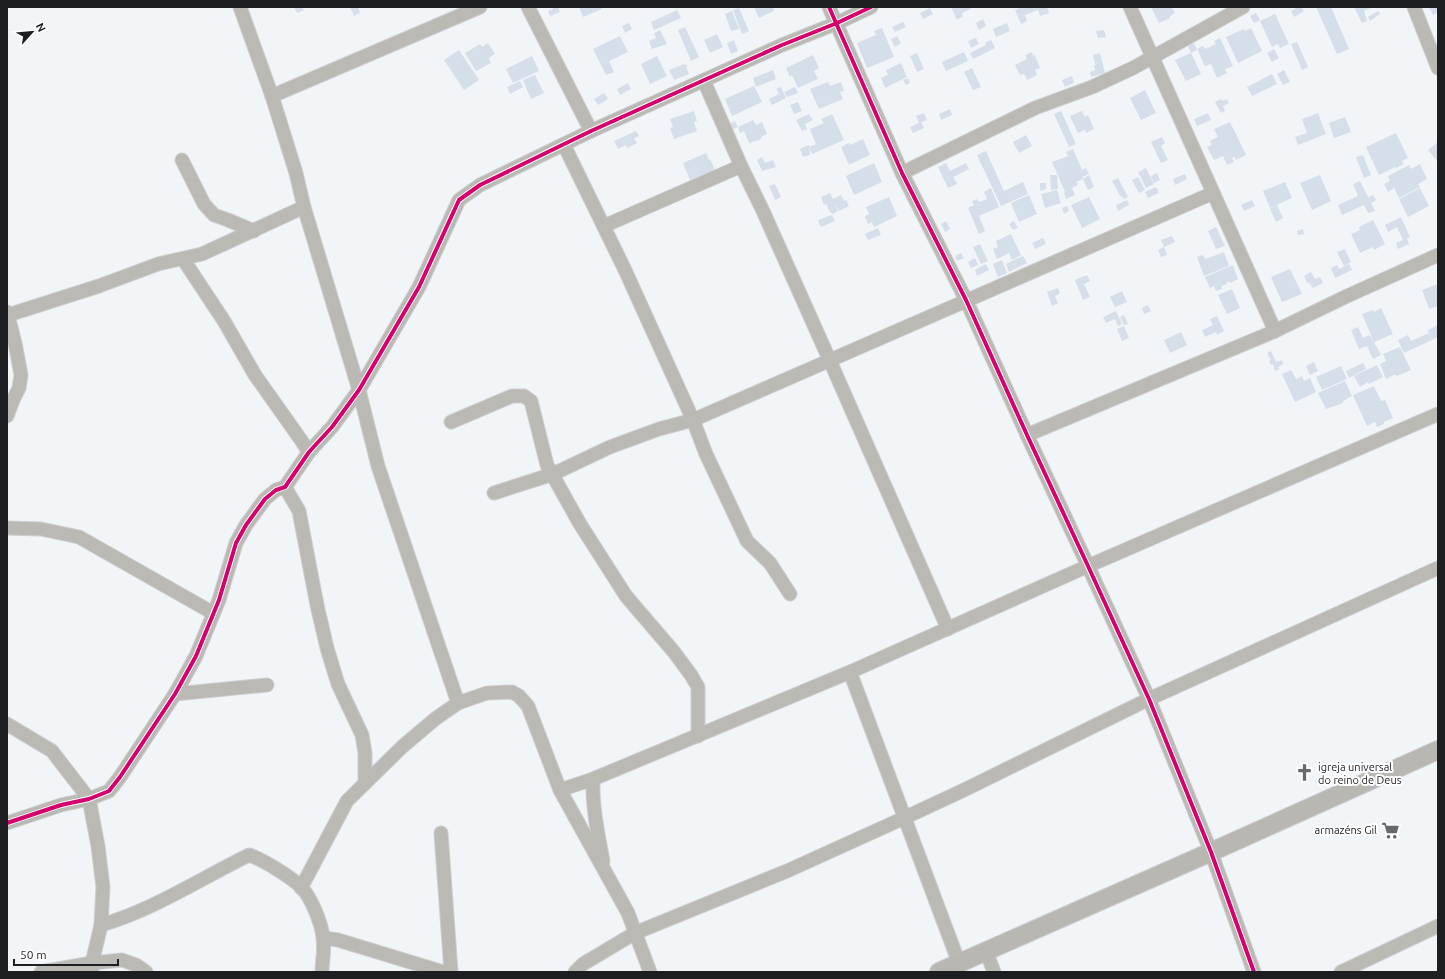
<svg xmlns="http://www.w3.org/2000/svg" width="1445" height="979" font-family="Ubuntu,sans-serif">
<rect width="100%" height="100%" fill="#f2f5f8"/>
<g fill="#d5dee9">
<path d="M294,7H302L304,10L297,13Z"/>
<path d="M350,7H358L360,13L354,16Z"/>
<path d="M556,7H558L560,12L550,16L548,11Z"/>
<path d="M579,7H601L602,9L583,17Z"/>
<path d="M754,7H773L774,11L759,18Z"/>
<path d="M951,7H970L971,9L962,13L963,16L957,20Z"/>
<path d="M1018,7H1047L1049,13L1040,16L1038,10L1025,15L1027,21L1021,24L1015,10L1019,8Z"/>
<path d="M1151,7H1172L1175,13L1170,16V18L1159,23Z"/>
<path d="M1298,7H1301L1304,11L1294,17L1291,11Z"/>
<path d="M1316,7H1331L1349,49L1337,54Z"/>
<path d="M1354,7H1373L1364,11L1367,21L1362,23Z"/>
<path d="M1429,7H1438V12L1433,15Z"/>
<path d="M739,8L749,31L742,34L733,10Z"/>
<path d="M930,8L933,14L923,19L920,13Z"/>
<path d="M677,10L681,18L654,30L651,22Z"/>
<path d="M732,11L739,29L731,31L725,14Z"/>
<path d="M1378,11L1380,14L1370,21L1368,17Z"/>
<path d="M1256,13L1260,20L1254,23L1250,16Z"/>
<path d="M1275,14L1289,44L1280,48L1278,44L1272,47L1260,21Z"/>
<path d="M983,19L986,26L979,30L976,23Z"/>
<path d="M903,22L906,27L895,32L892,27Z"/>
<path d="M629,23L632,29L625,33L622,26Z"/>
<path d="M1007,23L1010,31L996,37L993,29Z"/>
<path d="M685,27L699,57L691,61L678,30Z"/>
<path d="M882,28L894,57L867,68L857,43L876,35L874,31Z"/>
<path d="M1251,28L1262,51L1238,63L1226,37L1244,29L1245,31Z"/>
<path d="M660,30L667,44L652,49L649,41L656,38L654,33Z"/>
<path d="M1104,30L1106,37L1098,38L1096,31Z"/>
<path d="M717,34L723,47L710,53L704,40Z"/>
<path d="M620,36L628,52L609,61L614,72L606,75L593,49Z"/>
<path d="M897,36L901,43L895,47L891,39Z"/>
<path d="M976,38L979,44L971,48L968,41Z"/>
<path d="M1220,38L1233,66L1225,69L1227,73L1217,78L1211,64L1205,66L1197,49L1203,46L1205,49L1216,44L1214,41Z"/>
<path d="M734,40L738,51L731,54L727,43Z"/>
<path d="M991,40L995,48L973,59L970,53L986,45L985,43Z"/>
<path d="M1297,42L1308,67L1302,70L1291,44Z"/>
<path d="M488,43L495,54L489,58L491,63L476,71L465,53L480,44L482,47Z"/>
<path d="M1194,43L1197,50L1191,53L1201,74L1186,81L1175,60L1191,53L1188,46Z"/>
<path d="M1274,49L1279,58L1272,62L1267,53Z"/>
<path d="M459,50L479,80L464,90L444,60Z"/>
<path d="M964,52L968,61L946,71L942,62Z"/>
<path d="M1032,52L1033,56L1035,55L1040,68L1035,70L1037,75L1027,80L1024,74L1020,75L1015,65L1027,59L1025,55Z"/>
<path d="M917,53L924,69L917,72L910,56Z"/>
<path d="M1100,53L1105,73L1091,77L1090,72L1095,70L1094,65L1100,63L1095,64L1093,55Z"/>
<path d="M813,55L819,68L814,71L818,79L798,88L792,75L790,77L786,68Z"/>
<path d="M532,56L539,71L513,83L506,69Z"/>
<path d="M657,56L667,76L650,84L641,64Z"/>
<path d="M901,63L907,77L885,88L881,78L888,75L886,70Z"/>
<path d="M684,64L688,66L686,67L689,74L674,80L669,70Z"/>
<path d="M972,68L981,87L973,90L964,72Z"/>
<path d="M773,70L776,79L756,87L753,78Z"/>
<path d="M1284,70L1290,82L1283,85L1277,74Z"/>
<path d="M1272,74L1277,84L1252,96L1247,87Z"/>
<path d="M535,75L544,93L531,99L523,80Z"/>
<path d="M1072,76L1074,83L1065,87L1062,80Z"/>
<path d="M908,78L910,83L906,85L903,80Z"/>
<path d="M520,81L523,87L510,94L507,87Z"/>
<path d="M828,82L830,86L841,82L844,91L840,92L843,99L819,109L810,89Z"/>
<path d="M628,83L631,89L620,95L617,89Z"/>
<path d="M754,86L762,102L732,116L725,99Z"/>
<path d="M781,87L786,98L772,105L769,99L779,94L776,89Z"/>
<path d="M795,87L798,93L787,97L784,92Z"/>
<path d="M1145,90L1156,113L1141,120L1130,98Z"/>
<path d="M604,93L608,99L598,105L594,99Z"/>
<path d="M1221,99L1222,101L1227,99L1229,103L1223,106L1225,111L1221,113L1215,102Z"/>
<path d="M798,102L802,111L794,114L790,105Z"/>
<path d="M950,109L952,115L941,120L939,114Z"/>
<path d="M694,111L697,121L694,122L697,131L674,139L670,128L673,127L670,119Z"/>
<path d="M1061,111L1076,144L1069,147L1054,114Z"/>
<path d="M1082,111L1085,117L1088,115L1094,129L1086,133L1085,130L1078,133L1070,116Z"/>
<path d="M924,113L927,120L921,122L924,128L913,133L910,127L919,123L916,116Z"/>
<path d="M1208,113L1211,120L1197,126L1194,119Z"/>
<path d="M1318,113L1326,134L1298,145L1295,137L1307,133L1302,119Z"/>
<path d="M809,114L813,120L805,124L807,129L802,131L796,120Z"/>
<path d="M832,114L844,140L812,154L809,147L816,144L810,129L824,123L821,119Z"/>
<path d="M1345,117L1351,132L1334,138L1329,123Z"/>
<path d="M753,120L756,125L762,122L767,134L761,137V139L749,143L744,131L740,133L738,127L731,130L728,125L735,121L738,127Z"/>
<path d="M1230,122L1246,155L1236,160L1235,157L1232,158L1234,162L1227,165L1223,156L1214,160L1207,147L1212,145L1210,141L1218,137L1214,129Z"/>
<path d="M636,131L639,136L634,138L637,143L627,148L626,145L618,149L614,141Z"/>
<path d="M1396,133L1408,158L1402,161L1404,164L1396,168L1395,167L1379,175L1366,147Z"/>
<path d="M1026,135L1032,146L1019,153L1013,142Z"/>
<path d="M1162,137L1165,143L1161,146L1168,160L1161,163L1151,142Z"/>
<path d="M863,139L870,155L849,165L841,147L849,143L850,145Z"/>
<path d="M1438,142V162L1428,150Z"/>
<path d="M809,145L810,155L803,157L800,149Z"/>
<path d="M1073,149L1082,170L1086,168L1089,174L1082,177L1083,179L1076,182L1078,185L1072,188L1075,195L1066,199L1064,193L1065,192L1052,162L1068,156L1066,152Z"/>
<path d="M986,151L1004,191L1023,182L1028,194L1001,206L977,155Z"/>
<path d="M706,153L709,160L710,159L715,170L690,180L683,163Z"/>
<path d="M1363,155L1371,175L1364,178L1356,157Z"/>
<path d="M762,157L765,163L773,160L776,167L762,171L757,160Z"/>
<path d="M874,163L882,182L854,195L846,176Z"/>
<path d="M946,163L950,171L966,163L969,169L953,177L957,184L948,188L938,167Z"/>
<path d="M1420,164L1427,179L1418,184L1420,187L1399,198L1394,188L1388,192L1384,184L1390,181L1388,176L1409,165L1411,169Z"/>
<path d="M1146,168L1154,184L1146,188L1138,172Z"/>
<path d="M1157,173L1160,180L1154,183L1151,176Z"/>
<path d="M1185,174L1187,179L1175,185L1173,179Z"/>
<path d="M1050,175H1057L1058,189L1051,190Z"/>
<path d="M1089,175L1094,187L1088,190L1083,179Z"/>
<path d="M1320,175L1331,201L1312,210L1300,183Z"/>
<path d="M1138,177L1145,190L1139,193L1132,180Z"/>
<path d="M1118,178L1128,197L1124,199L1122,196L1121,197L1112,181Z"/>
<path d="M1360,181L1375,211L1368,213L1364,205L1342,215L1338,205L1358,196L1353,184Z"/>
<path d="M1285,182L1292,198L1270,208L1263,191Z"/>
<path d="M1040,183H1046V189L1040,191Z"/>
<path d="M775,184L781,197L775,200L769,186Z"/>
<path d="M1156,187L1159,193L1148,198L1145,192Z"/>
<path d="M991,188L999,207L979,216L985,231L979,234L968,208L974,205L972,201L977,199L979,202L987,199L984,192Z"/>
<path d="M1420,188L1429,206L1408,217L1399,199Z"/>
<path d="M1057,190L1061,203L1045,208L1041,194Z"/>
<path d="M830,193L833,199L841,195L844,201L846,200L849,206L839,211L835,203L838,211L833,214L830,212L826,204L824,205L821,197Z"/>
<path d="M1029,195L1037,214L1019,222L1011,203Z"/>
<path d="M1373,195L1376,200L1371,203L1368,197Z"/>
<path d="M889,197L897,216L874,227L872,222L868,224L865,216L869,214L866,207Z"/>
<path d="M1089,197L1100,219L1082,228L1071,205Z"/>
<path d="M1127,200L1129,205L1118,211L1116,205Z"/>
<path d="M1252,200L1255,206L1244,211L1241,205Z"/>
<path d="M1277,205L1283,218L1276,222L1270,209Z"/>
<path d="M1067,206L1069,211L1064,214L1062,208Z"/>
<path d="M832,215L835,221L821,227L818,220Z"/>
<path d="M1401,217L1410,237L1407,238L1409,244L1398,249L1396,243L1403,240L1397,227L1388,232L1385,225Z"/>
<path d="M1373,220L1385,244L1374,250L1373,247L1360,253L1351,234L1360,230L1359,227Z"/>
<path d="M946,221L950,229L945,232L941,224Z"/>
<path d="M1014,221L1018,228L1013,230L1009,224Z"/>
<path d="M1216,227L1225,246L1216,249L1208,231Z"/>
<path d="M878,228L881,235L868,240L865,234Z"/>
<path d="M1303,229L1304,234L1298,235L1297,231Z"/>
<path d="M1011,234L1021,255L1012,260L1009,253L997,259L993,249L998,247L996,241Z"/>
<path d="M1172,236L1175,242L1164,247L1161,240Z"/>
<path d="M1043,238L1046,244L1035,249L1032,243Z"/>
<path d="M980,244L988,261L981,264L973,247Z"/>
<path d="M1164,247L1167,255L1161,257L1158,250Z"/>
<path d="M1345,249L1351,262L1344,266L1337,252Z"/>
<path d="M1224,252L1229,266L1204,276L1197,257L1202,255L1206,259Z"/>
<path d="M961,253L964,258L957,261L955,256Z"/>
<path d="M1023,256L1027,263L1009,272L1006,264Z"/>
<path d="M975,258L978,265L971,268L968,262Z"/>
<path d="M1002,260L1007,273L998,277L993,264Z"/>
<path d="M986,264L989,270L977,276L975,270Z"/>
<path d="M1349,264L1352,270L1335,278L1331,268L1337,265L1339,269Z"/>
<path d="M1233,265L1238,279L1230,283L1229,281L1226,283L1227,284L1221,286L1222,289L1216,291L1214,286L1210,288L1205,277Z"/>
<path d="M1290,269L1302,294L1282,302L1271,277Z"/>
<path d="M1311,272L1315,279L1320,277L1323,283L1313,288L1309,282L1307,283L1304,276Z"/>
<path d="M1087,275L1090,281L1084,284L1090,297L1083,300L1075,280Z"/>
<path d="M1438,284V306L1429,309L1422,290Z"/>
<path d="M1058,288L1060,293L1055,296L1058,303L1052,306L1047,292Z"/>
<path d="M1232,289L1240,308L1227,314L1218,295Z"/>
<path d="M1122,291L1127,302L1115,307L1110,297Z"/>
<path d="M1148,305L1151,311L1144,314L1142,308Z"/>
<path d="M1381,308L1393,334L1374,342L1362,314L1373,310L1374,312Z"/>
<path d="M1116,311L1122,324L1118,326L1115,319L1106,323L1103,317Z"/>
<path d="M1124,315L1128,324L1124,325L1120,317Z"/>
<path d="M1217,316L1224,331L1217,335L1216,332L1205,337L1202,330L1213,325L1210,319Z"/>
<path d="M1438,325V337L1432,340L1428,330Z"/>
<path d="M1124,326L1129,338L1122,341L1117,329Z"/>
<path d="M1358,327L1363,338L1370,335L1381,355L1373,359L1367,346L1359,349L1351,330Z"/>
<path d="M1181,332L1187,345L1170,353L1164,340Z"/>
<path d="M1429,333L1432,340L1404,353L1398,340L1408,335L1411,341Z"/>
<path d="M1400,347L1411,370L1397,376L1394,375L1386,379L1380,364L1386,361L1383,354Z"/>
<path d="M1271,351L1276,362L1282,360L1283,364L1278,367L1279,369L1275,371L1273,364L1271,365L1269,361L1271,360L1267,353Z"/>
<path d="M1314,362L1318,371L1310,375L1306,366Z"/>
<path d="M1363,363L1366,369L1349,378L1346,371Z"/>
<path d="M1377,365L1383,377L1369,384L1368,382L1360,387L1354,376Z"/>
<path d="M1341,366L1347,379L1322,390L1316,377Z"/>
<path d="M1291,370L1296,379L1302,376L1304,381L1310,378L1316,392L1295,402L1282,374Z"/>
<path d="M1345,381L1352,396L1343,401V403L1326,409L1318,393Z"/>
<path d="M1374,386L1381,401L1385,400L1393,418L1384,422V424L1377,427L1375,422L1367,426L1353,395Z"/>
</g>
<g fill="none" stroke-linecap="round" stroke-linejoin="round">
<defs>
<g id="street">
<path d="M240,7L272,96L296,173L304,207L359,390L378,466L458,703"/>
<path d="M528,7L591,131"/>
<path d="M829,7L902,173L966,300L1027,435L1088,566L1149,699L1211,852L1254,972"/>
<path d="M1130,7L1275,331"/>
<path d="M1414,7L1438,68"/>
<path d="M704,81L741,166L763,211L830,361L948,629"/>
<path d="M272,96L480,7"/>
<path d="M564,145L625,270L693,420L706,454L747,541L770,563L790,594"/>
<path d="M182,160L204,204L214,215L228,220L254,231"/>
<path d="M902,173L1035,108L1092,87L1133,68L1243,7"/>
<path d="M604,226L741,166"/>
<path d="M183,259L224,321L255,375L301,440L309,452"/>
<path d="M7,312L15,343L21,375L19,388L13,400L7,416"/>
<path d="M8,315L99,286L158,264L202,254L304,207"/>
<path d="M451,422L512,396H524L531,401L547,465L580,524L626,596L674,652L691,675L698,687V736"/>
<path d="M1027,435L1275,331L1345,297L1438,255"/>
<path d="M285,487L299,511L317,605L327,648L338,684L362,735L365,753V781"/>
<path d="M494,493L553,474L610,447L659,429L693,420L1213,193"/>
<path d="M7,528L41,529L79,537L213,613"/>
<path d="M850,672L959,963"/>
<path d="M175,694L267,685"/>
<path d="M7,724L52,751L89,799L98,846L103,887L101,925L92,963V972"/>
<path d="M593,779C592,807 598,834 603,861"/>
<path d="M560,790L593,779L850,672L1088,566L1438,414"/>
<path d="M7,823L61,805L89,799L109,791L120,777L175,694L196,656L219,600L236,543L246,525L265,499L276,490L285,487L309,452L332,427L359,390L419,287L459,200L480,185L591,131L782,45L837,23L871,7"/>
<path d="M441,833L451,972"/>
<path d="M301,888L347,801L402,747L435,719L458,703L487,693L512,692L519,696L528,706L560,790L628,913L650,972"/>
<path d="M101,925C153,910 200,879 249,855C262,859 291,877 301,887C311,897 322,924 323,938C325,949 322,961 322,972"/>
<path d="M324,938L338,940L443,972"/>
<path d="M986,951L994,972"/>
<path d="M41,972L92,963L122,960L136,965L146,972"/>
<path d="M575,972L583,964L635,933L787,871L904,818L964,790L1149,699L1438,568"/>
<path d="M1341,972L1438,926"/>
</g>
<path id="secondary" d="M939,972L1211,852L1438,750"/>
</defs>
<use href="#street" stroke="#ccced0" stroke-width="15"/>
<use href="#secondary" stroke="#ccced0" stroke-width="20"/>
<use href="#street" stroke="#bbb9b3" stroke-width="13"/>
<use href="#secondary" stroke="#b9b7b2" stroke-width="18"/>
<defs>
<g id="cycleway">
<path d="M829,7L902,173L966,300L1027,435L1088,566L1149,699L1211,852L1254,972"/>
<path d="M7,823L61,805L89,799L109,791L120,777L175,694L196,656L219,600L236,543L246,525L265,499L276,490L285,487L309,452L332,427L359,390L419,287L459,200L480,185L591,131L782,45L837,23L871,7"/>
</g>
</defs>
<use href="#cycleway" stroke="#fff" stroke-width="6"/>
<use href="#cycleway" stroke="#d6006c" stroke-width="4"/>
</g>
<defs>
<symbol id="church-bare" viewBox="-9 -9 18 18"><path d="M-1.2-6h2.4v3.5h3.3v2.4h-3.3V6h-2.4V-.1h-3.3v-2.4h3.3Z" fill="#68696c" stroke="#fff" stroke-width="2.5" paint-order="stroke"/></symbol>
<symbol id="supermarket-bare" viewBox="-9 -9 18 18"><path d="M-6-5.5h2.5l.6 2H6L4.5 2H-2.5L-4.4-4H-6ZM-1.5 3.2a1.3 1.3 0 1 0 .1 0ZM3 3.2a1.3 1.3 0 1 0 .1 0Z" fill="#68696c" stroke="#fff" stroke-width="2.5" paint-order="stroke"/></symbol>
</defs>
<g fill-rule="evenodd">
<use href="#church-bare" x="1292" y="760" width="25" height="25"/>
<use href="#supermarket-bare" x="1378" y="818" width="25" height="25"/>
</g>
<g text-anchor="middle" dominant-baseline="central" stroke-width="4" stroke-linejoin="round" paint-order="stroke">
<g font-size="11" fill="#1d1e21" stroke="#fff" text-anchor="start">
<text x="1318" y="767">igreja universal<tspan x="1318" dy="13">do reino de Deus</tspan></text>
<text x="1377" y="830" text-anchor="end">armazéns Gil</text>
</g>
</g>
<rect width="1445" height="979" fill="none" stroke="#1d1e21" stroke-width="16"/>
<g transform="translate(32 32) rotate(63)" stroke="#ffffff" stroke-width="3" paint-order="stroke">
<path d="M0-3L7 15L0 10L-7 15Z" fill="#1d1e21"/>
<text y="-6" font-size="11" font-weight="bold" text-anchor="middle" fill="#1d1e21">N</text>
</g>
<path d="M14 959v6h104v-6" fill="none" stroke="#1d1e21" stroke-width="2"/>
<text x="20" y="959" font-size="12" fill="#1d1e21" stroke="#ffffff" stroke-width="3" paint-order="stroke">50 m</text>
</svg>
